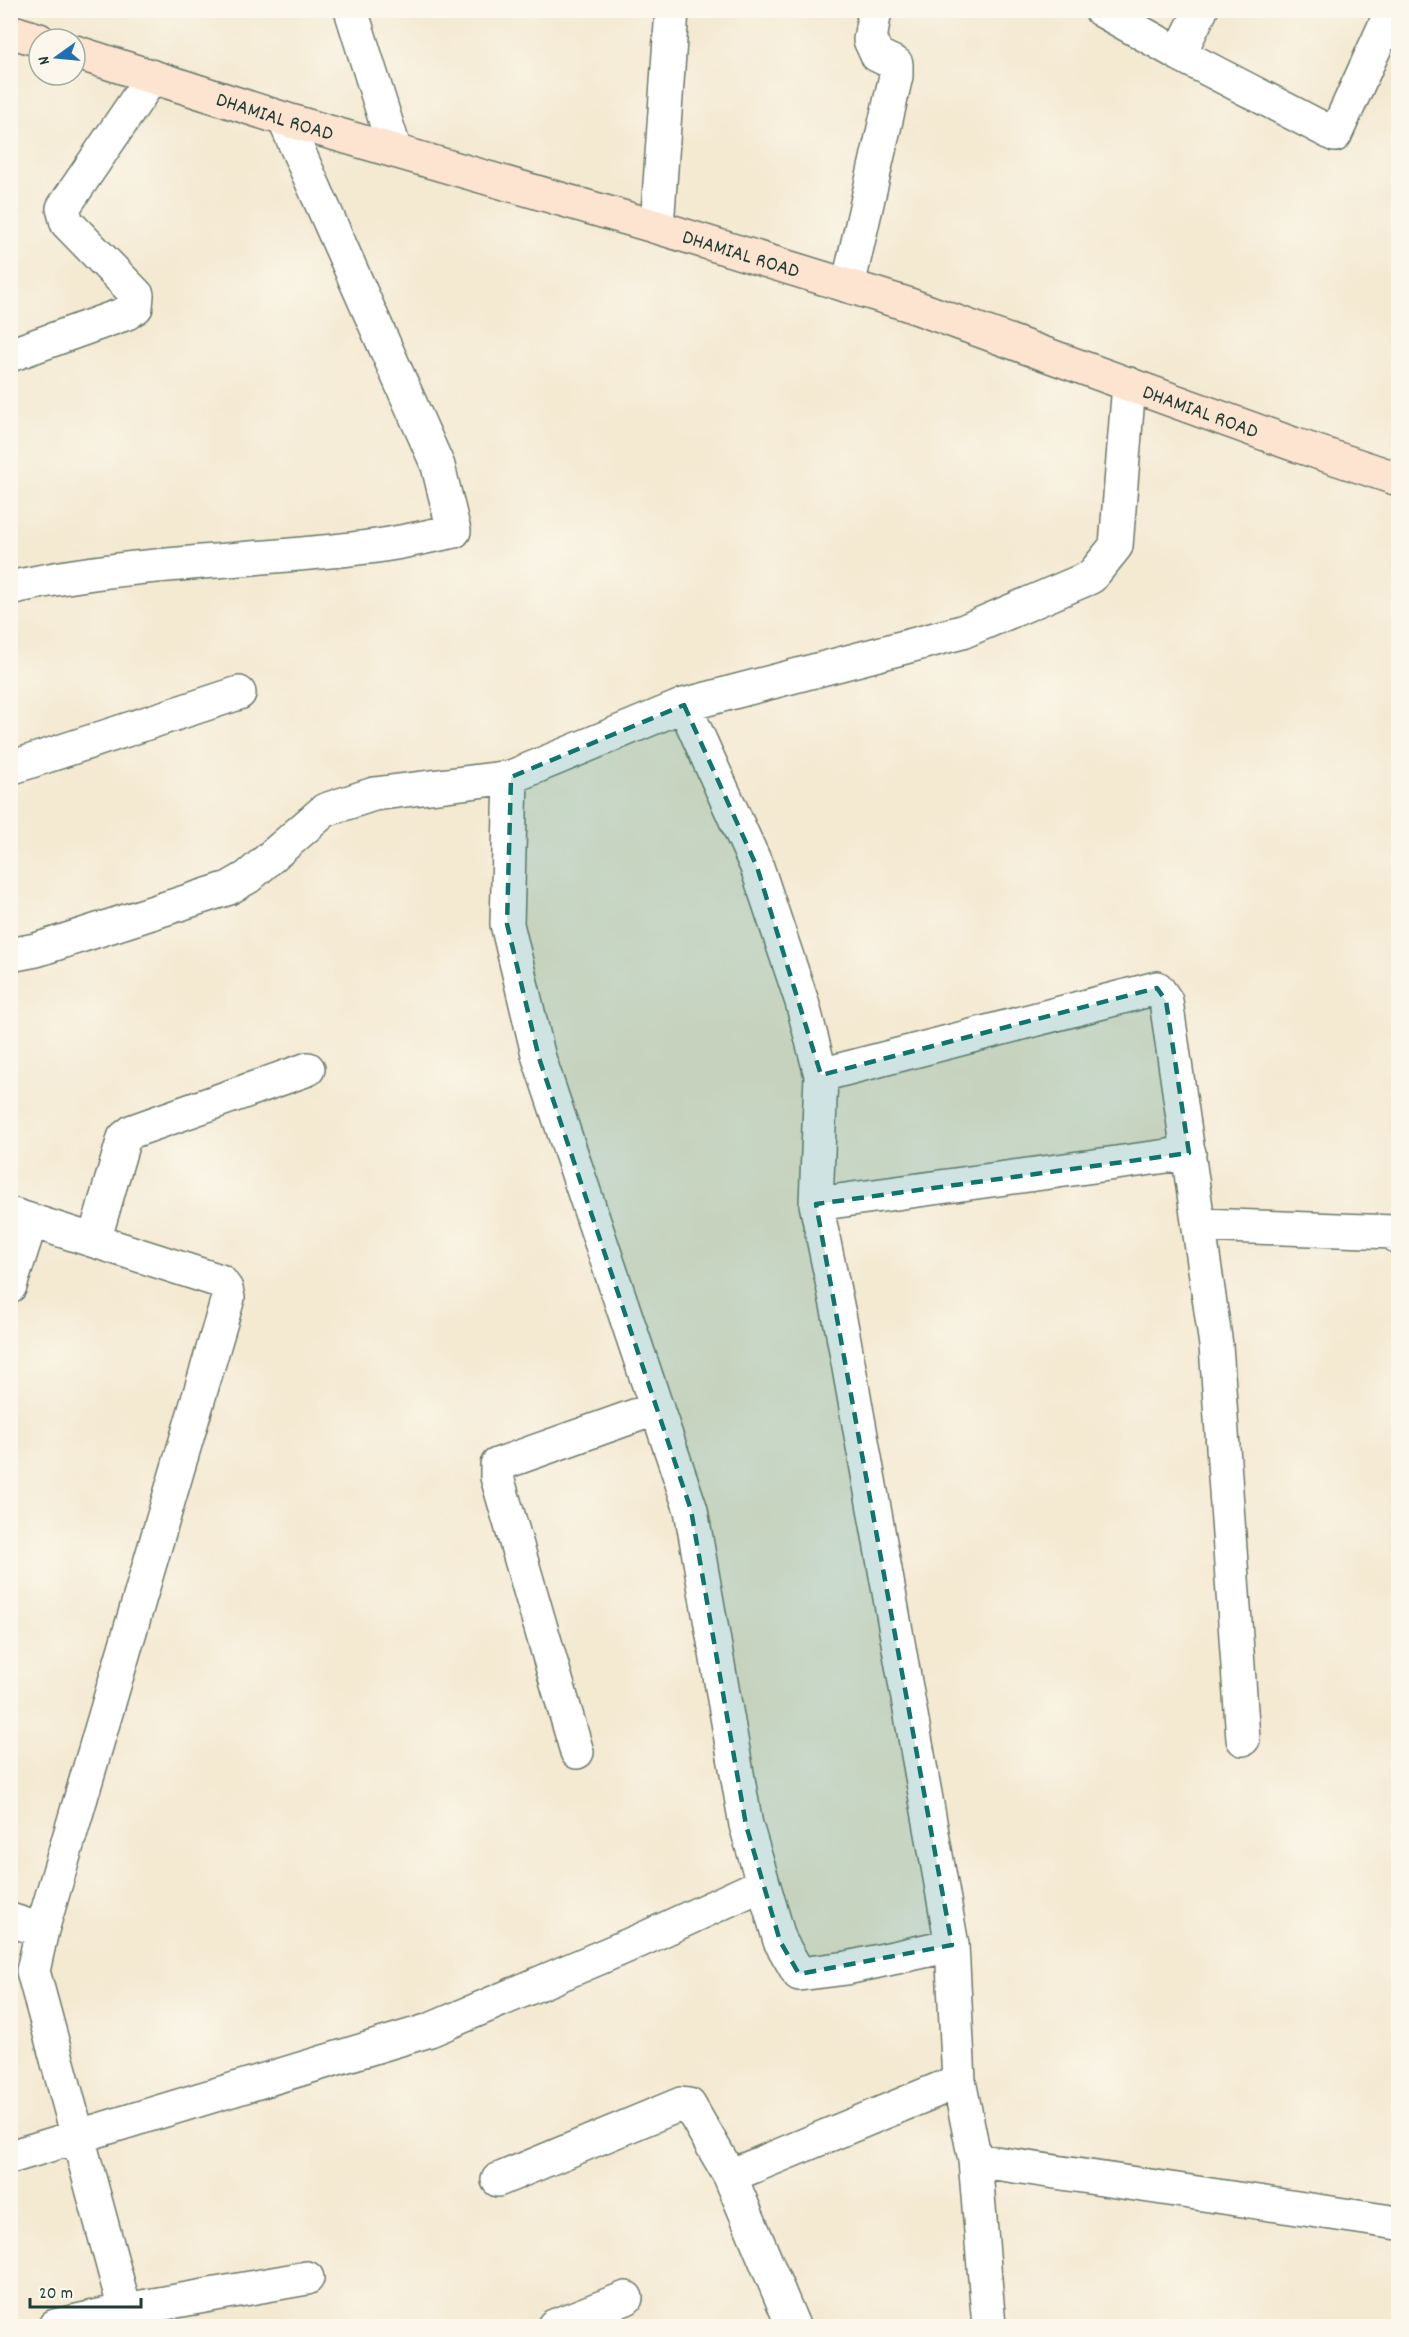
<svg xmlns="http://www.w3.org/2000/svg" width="1409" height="2337" font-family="Dekko,sans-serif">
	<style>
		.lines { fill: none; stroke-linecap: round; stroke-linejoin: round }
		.street-casing { stroke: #6a796b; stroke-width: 36 }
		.secondary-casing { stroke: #6a796b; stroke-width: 36 }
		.street { stroke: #fff; stroke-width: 33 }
		.secondary { stroke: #fde4d1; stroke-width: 33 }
		.marked { fill: #0f766e; fill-opacity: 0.2; stroke: #0f766e; stroke-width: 4.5; stroke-dasharray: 12 8; stroke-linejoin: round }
		.labels { text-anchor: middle; stroke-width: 4.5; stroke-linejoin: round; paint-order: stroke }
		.street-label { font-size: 21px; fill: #1f3d34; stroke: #fbf7ec }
	</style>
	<rect width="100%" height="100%" fill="#fbf7ec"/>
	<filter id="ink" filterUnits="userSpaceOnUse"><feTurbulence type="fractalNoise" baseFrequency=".0167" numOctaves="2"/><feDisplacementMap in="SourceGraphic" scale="12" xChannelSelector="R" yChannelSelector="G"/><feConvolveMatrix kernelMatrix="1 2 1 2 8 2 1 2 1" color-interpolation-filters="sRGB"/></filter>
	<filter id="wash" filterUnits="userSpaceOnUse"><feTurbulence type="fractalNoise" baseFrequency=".008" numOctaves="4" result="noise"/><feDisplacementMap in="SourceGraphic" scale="24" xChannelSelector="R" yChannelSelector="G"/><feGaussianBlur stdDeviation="1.35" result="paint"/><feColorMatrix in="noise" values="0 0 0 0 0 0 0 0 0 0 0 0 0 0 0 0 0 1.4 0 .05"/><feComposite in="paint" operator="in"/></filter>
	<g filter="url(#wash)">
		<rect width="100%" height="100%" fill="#f4e9d1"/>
	</g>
	<g filter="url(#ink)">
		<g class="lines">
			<defs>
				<path id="street" d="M 351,10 L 395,151
					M 1101,10 L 1179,54 L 1335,135 L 1392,10
					M 1179,54 L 1201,10
					M 657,227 L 672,10
					M 848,286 L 896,76 L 896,64 L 877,55 L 870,40 L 875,10
					M 10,355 L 127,313 L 136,307 L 137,295 L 67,223 L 63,208 L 152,77
					M 10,588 C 127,561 250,562 368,547 C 397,544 425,537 454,531 L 438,466 L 284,119
					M 684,705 L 757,867 L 802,1002 L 821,1075 L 816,1204 L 842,1329 L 952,1945 L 959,2081 L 975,2160 L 989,2326
					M 10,768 L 239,693
					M 10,955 L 36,950 L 229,888 L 248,877 L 325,810 L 374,794 L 511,777
					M 821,1075 L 1157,988 L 1166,1001 L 1216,1345 L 1243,1739
					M 816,1204 L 1189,1153
					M 10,1214 L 220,1281 L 226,1289 L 228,1298 L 42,1930 L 33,1971 L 125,2310 L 133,2326
					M 1199,1225 L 1394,1232 L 1398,1237
					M 94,1241 L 124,1138 L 133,1131 L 308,1069
					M 10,1286 L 31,1221
					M 577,1752 L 497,1477 L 497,1465 L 657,1408
					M 10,1920 L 42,1930
					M 952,1945 L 847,1968 L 799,1974 L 780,1941 L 746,1825 L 691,1510 L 539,1058 L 507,924 L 511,777 L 684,705 L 962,632 L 1091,577 L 1116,546 L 1129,384
					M 10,2157 L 430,2030 L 641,1940 L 763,1884
					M 975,2160 L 1398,2223
					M 730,2176 L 959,2081
					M 498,2180 L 681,2104 L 689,2105 L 730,2176 L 793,2326
					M 55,2326 L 125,2310 L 307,2278
					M 554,2326 L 626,2298"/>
				<g id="secondary">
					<path d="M 10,31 L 39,40"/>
					<path id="s1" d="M 75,52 L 284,119 L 657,227 L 907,304 L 1293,444 L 1398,479"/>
				</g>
			</defs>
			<!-- street casing -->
			<use href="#street" class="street-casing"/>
			<!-- secondary casing -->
			<use href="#secondary" class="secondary-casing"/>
			<!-- street -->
			<use href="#street" class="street"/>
			<!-- secondary -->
			<use href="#secondary" class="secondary"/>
		</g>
	</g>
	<!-- marked area -->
	<path class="marked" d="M 684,705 L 757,867 L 821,1075 L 1157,988 L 1166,1001 L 1189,1153 L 816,1204 L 952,1945 L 799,1974 L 780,1941 L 746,1825 L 691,1510 L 539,1058 L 507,924 L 511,777 Z"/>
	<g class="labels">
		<!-- street labels -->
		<g class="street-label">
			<text dy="7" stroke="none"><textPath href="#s1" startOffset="210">DHAMIAL ROAD</textPath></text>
			<text dy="7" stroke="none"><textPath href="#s1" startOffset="696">DHAMIAL ROAD</textPath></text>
			<text dy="7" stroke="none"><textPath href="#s1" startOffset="1182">DHAMIAL ROAD</textPath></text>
		</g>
	</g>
	<!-- margin -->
	<rect width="1409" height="2337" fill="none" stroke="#fbf7ec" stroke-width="36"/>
	<!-- north arrow -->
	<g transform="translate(57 57) rotate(255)"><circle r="28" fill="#fbf7ec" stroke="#a3ada2" stroke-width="1.5"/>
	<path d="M0-4.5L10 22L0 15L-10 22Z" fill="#1f6fb2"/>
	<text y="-9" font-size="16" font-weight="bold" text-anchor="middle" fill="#1f3d34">N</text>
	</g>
	<!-- scale -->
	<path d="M30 2298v9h111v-9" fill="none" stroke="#1f3d34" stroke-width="3"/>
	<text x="39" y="2298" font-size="18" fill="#1f3d34" stroke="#fbf7ec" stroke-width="4.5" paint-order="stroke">20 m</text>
</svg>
